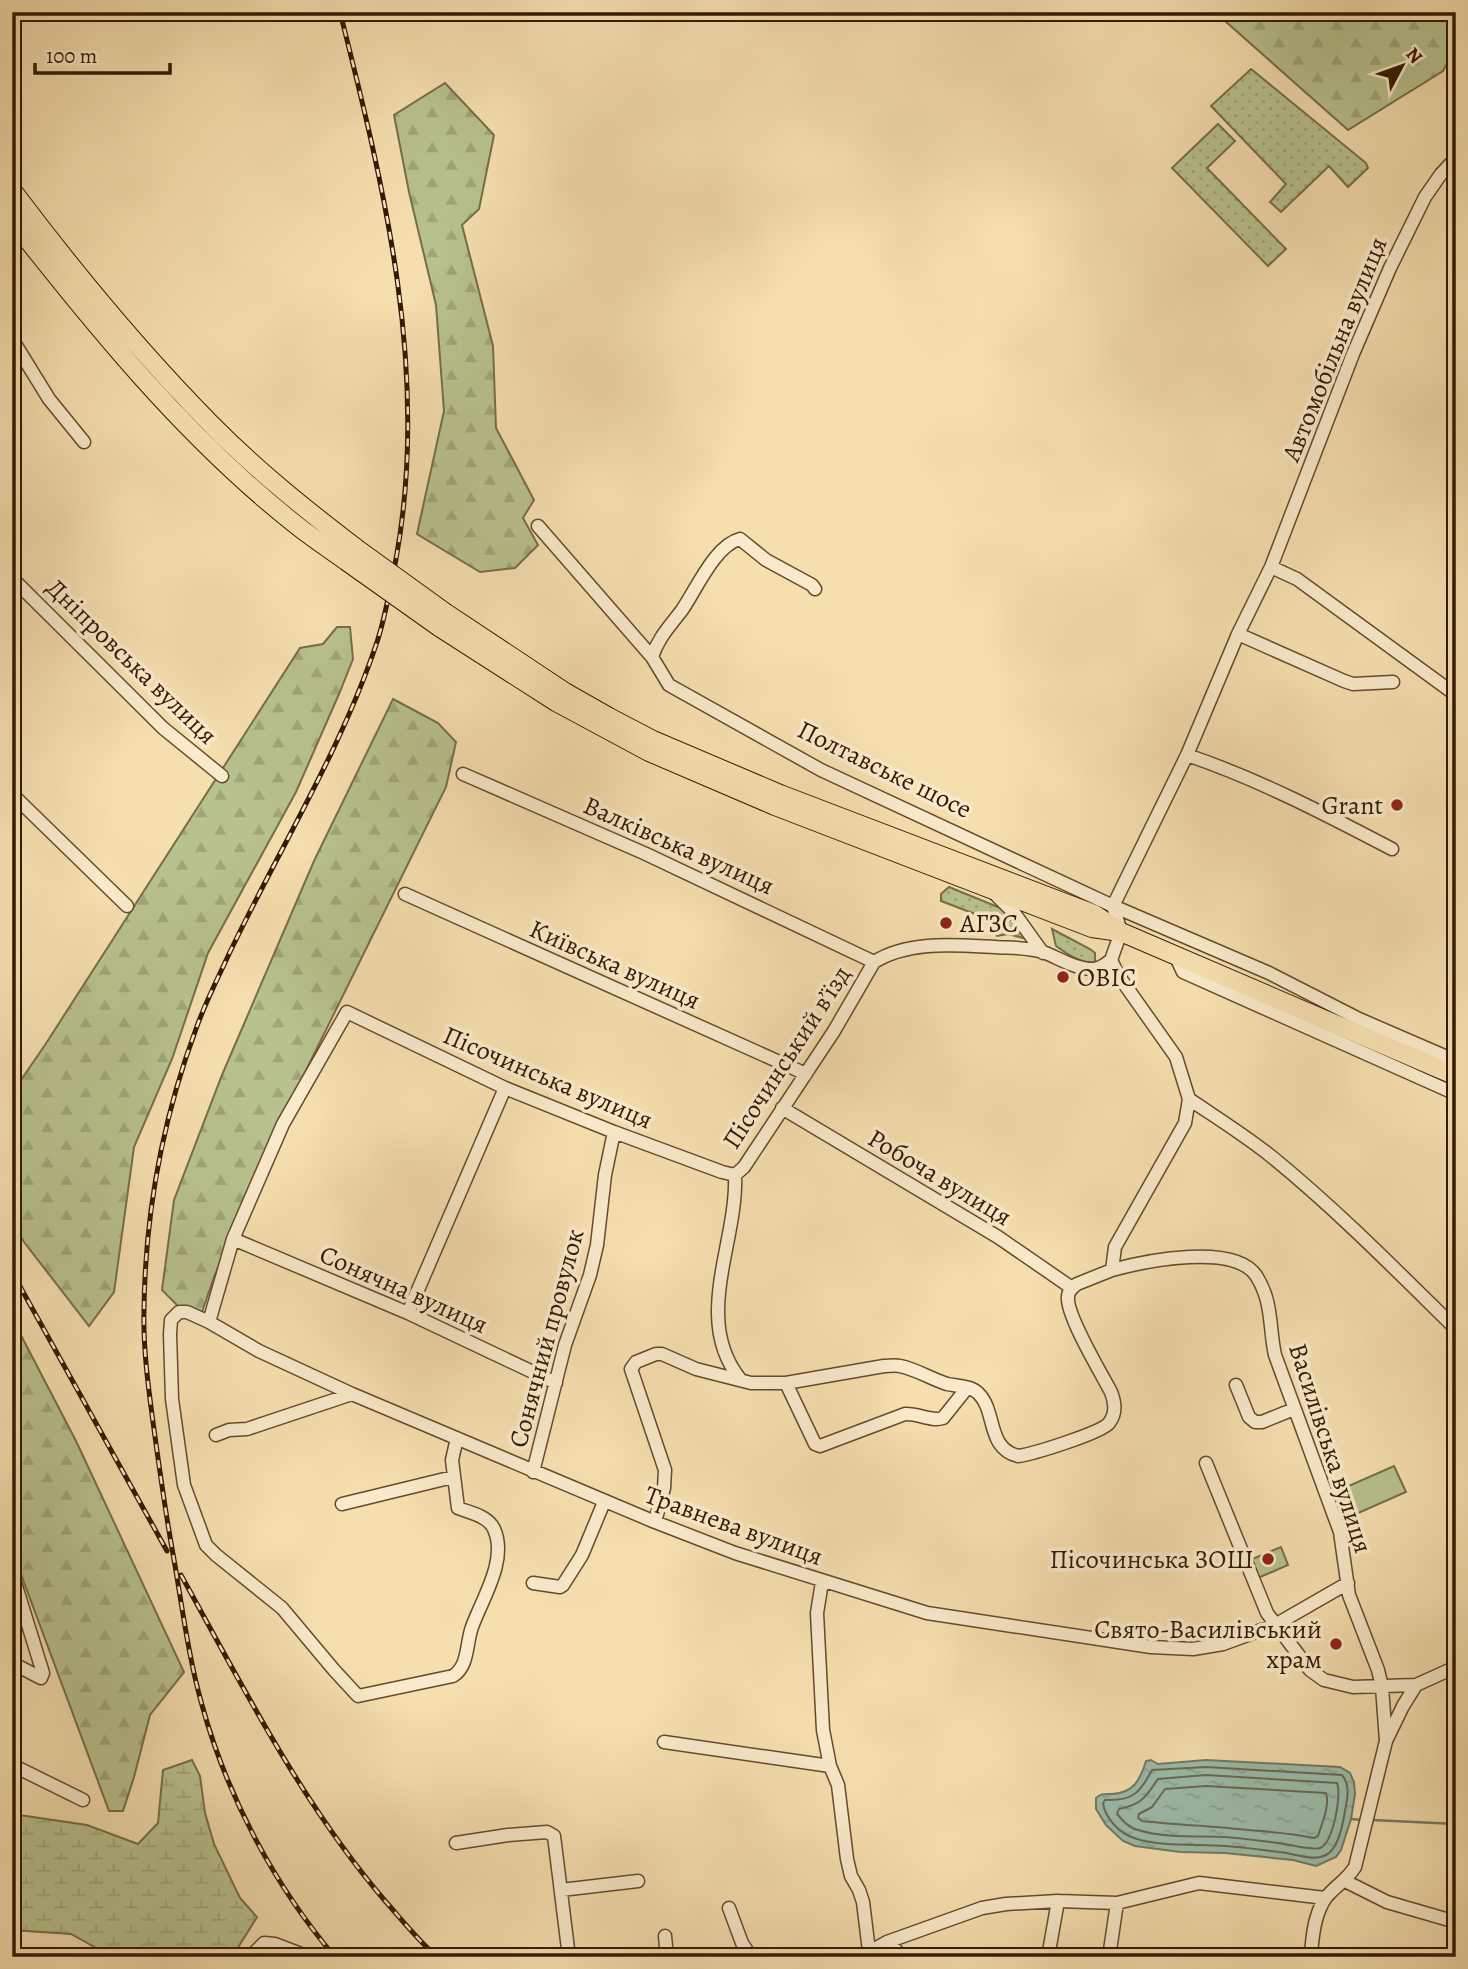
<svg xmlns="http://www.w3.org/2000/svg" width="1468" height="1969" font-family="Alegreya,serif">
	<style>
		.grass { fill: url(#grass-dots); stroke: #766e48; stroke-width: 2 }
		.forest { fill: url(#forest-firs); stroke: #766e48; stroke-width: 2 }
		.wetland { fill: url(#wetland-marsh); stroke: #766e48; stroke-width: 2 }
		.green { fill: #b8c28e; stroke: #766e48; stroke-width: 2 }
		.water { fill: url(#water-ripples); stroke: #737b67; stroke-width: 2 }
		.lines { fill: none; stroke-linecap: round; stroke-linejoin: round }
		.shore { stroke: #686b56; stroke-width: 2 }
		.stream { stroke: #737b67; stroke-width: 2.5 }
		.minor-casing { stroke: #644a2c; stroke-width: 15 }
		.highway-casing { stroke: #331901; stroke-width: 20 }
		.minor { stroke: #f9eacb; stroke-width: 12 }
		.highway { stroke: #f6dfaf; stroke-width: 18 }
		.rail-casing { stroke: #331901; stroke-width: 5 }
		.rail { stroke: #f9eacb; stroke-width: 2.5; stroke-dasharray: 8; stroke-linecap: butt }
		.highway-bridge-casing { stroke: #331901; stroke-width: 20; stroke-linecap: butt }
		.highway-bridge { stroke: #f6dfaf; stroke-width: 18 }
		.poi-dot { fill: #8f2418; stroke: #f9eacb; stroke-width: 2.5 }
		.labels { text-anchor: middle; stroke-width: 7; stroke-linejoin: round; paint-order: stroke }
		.street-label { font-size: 26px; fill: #331901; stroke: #f9eacb }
		.poi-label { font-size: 26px; fill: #331901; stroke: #f9eacb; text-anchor: end }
	</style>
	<defs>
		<pattern id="grass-dots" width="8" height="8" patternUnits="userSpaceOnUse" patternTransform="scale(1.75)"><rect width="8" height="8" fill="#b8c28e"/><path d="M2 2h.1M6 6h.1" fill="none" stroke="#9fa679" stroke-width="1.8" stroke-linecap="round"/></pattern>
		<pattern id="forest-firs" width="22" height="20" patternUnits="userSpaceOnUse" patternTransform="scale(1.75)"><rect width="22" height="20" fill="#b8c28e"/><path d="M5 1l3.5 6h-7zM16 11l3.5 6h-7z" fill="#9fa679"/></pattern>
		<pattern id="wetland-marsh" width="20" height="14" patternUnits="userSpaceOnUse" patternTransform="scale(1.75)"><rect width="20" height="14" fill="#b8c28e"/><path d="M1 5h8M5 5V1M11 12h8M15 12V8" fill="none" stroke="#9fa679"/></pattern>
		<pattern id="water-ripples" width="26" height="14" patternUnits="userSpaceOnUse" patternTransform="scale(1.75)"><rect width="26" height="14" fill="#9dbdab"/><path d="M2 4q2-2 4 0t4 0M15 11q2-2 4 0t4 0" fill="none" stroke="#88a291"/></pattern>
	</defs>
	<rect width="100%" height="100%" fill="#f6dfaf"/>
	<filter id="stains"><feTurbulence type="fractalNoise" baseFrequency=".00286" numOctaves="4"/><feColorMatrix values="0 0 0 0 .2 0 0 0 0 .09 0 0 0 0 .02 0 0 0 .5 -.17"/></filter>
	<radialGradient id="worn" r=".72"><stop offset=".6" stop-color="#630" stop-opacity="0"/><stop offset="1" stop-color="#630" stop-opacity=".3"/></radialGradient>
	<!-- grass -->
	<path class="grass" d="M 1251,69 L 1366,163 L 1368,168 L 1348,187 L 1329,166 L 1281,212 L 1270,202 L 1286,184 L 1211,106 Z
		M 1218,124 L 1235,141 L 1207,168 L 1286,249 L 1268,266 L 1172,168 Z
		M 949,887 L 1003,909 L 1027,939 L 1008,934 L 997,936 L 996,935 L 997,926 L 996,922 L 941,901 L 941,894 Z
		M 1052,929 L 1090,949 L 1095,953 L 1095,961 L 1093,963 C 1079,962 1067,954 1056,946 Z"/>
	<!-- forest -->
	<path class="forest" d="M 1215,12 L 1456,12 L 1456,47 L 1443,71 L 1348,130 Z
		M 445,83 L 494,135 L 479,209 L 462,225 L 493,346 L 496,428 L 534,500 L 523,518 L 538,545 L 515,568 L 480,572 L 417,534 L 444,411 L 436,305 L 409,192 L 394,115 Z
		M 337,627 L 350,627 L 353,659 L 339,694 L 296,792 L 208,953 L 172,1059 L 134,1147 L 114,1292 L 89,1326 L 24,1242 L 12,1222 L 12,1093 L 45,1045 L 300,648 L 323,644 Z
		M 393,699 L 438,723 L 456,742 L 446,787 L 279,1125 L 214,1277 L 202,1312 L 181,1309 L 162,1290 L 174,1200 L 222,1075 L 314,861 Z
		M 12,1318 L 76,1441 L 184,1672 L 150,1715 L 134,1777 L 123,1811 L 109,1811 L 12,1550 Z"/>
	<!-- wetland -->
	<path class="wetland" d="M 192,1760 L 200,1776 L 205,1813 L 214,1844 L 240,1898 L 257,1917 L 239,1946 L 236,1957 L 105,1957 L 105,1953 L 71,1934 L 12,1930 L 12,1814 L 87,1825 L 138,1844 L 158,1823 L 163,1770 Z"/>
	<!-- green -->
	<path class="green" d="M 1394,1466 L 1406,1492 L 1356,1514 L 1344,1488 Z
		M 1281,1547 L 1288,1565 L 1258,1578 L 1250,1560 Z"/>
	<!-- water -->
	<path class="water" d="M 1151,1760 L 1158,1764 L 1206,1760 L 1340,1767 L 1350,1773 L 1354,1782 L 1355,1794 L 1351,1819 L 1341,1850 L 1336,1857 L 1316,1866 L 1293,1860 L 1225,1853 L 1180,1852 L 1135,1846 L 1123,1841 L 1106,1825 L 1096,1809 L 1096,1798 C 1102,1793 1104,1794 1112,1794 C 1134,1793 1140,1780 1146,1761 Z"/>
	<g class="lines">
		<!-- shore -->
		<path class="shore" d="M 1206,1767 L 1342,1775 C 1351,1786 1347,1799 1345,1811 C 1343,1824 1338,1849 1326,1855 C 1313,1862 1294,1853 1279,1852 C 1261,1850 1243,1847 1225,1846 C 1198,1844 1159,1847 1134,1838 C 1119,1833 1105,1818 1103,1803 L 1105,1800 C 1133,1801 1140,1793 1152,1770 Z
			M 1206,1775 L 1337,1783 C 1342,1795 1333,1843 1320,1848 C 1313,1851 1288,1844 1278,1843 C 1260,1841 1242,1838 1224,1837 C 1198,1836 1163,1838 1138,1830 C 1129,1828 1123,1821 1117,1814 L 1119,1809 C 1141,1805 1146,1797 1158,1779 Z
			M 1206,1786 L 1326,1793 C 1330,1806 1322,1823 1318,1836 L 1314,1838 C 1292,1833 1270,1832 1248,1830 C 1212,1826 1177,1825 1142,1821 L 1138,1818 L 1139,1814 L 1152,1807 L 1165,1789 Z"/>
		<!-- stream -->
		<path class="stream" d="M 1351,1819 L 1362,1820
			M 1372,1820 L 1456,1824"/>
		<defs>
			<path id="minor" d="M 12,339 L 49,399 L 84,442
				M 538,526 L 652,657 L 669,685 L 821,770 L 1113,906 L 1269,973 L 1359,1019 L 1456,1061
				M 1271,567 L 1297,579 L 1456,695
				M 12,578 L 163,728 L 222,776
				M 1238,634 L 1344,681 L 1353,684 L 1393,682
				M 652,657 C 658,638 670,626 682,610 C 696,590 715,545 740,539 L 766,560 L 812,585 L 815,589
				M 1187,755 C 1258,779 1325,814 1392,849
				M 463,774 L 646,854 L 874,962
				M 12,794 L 127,906
				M 405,894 L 806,1074
				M 995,894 L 1015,914 L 1043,953
				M 1113,906 L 1187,755 L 1238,634 L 1271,567 L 1353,354 L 1390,268 L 1425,197 L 1441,174 L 1456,158
				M 1175,955 L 1183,972 L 1456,1094
				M 1189,1099 C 1217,1118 1246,1136 1272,1157 C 1337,1210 1396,1270 1456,1329
				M 782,1108 L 998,1237 L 1072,1288
				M 735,1175 L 744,1167 L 834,1031 L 874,962 C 909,940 956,945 995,947 C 1010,948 1027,947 1043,952 C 1059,958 1075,969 1093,969 C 1100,969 1106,964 1111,960
				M 735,1175 C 738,1242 692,1319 740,1379
				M 233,1239 L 408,1313 L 556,1383
				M 1112,1270 C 1145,1261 1236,1242 1257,1277 C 1273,1303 1269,1328 1275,1355 L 1340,1532 L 1349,1595 L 1378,1670 L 1382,1687 L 1386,1741
				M 408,1313 L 505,1088
				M 209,1322 L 233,1239 L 283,1124 L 347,1012 L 505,1088 L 614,1132 L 722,1172 L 735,1175
				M 786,1383 L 815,1444 L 820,1446 L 905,1414 C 918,1413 931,1422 943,1418 L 967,1388
				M 1236,1385 L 1249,1417 L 1255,1422 L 1262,1422 L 1294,1409
				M 216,1435 L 229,1430 L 247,1429 L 352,1394
				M 457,1438 L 452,1460 L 458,1508 C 471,1513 488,1516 494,1529 C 508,1560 482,1599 472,1627 C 466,1643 469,1666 453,1676 L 358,1696 L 334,1670 L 282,1608 L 216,1555 L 206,1545 L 184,1485 L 172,1399 L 170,1334 L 171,1320 L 179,1312 L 187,1312 L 209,1322 L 259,1351 L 352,1394 L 655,1522 L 735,1553 L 927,1613 L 1151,1647 L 1193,1649 L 1223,1644 L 1275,1625 L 1348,1583
				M 1206,1463 L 1267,1613 L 1310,1670 L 1324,1680 L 1353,1687 L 1416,1685
				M 533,1472 L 565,1345 L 590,1275 L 597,1245 L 605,1175 L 614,1132
				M 342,1504 L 453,1477
				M 655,1522 L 664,1488 L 665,1470 L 631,1369 L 636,1362 L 656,1354 L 662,1354 L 696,1369 L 751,1383 L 786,1383 L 884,1366 C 889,1366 895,1365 900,1366 C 916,1369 931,1379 947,1384 C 957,1386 971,1386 978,1393 C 997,1411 986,1448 1018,1456 C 1033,1454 1101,1433 1109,1423 C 1117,1413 1115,1402 1111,1392 C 1101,1373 1066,1315 1068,1297 C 1068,1291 1072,1288 1077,1284 L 1112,1270 L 1115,1247 L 1185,1123 L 1189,1099 L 1176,1057 L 1118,975 L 1111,960 L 1121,932 L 1113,906
				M 12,1573 L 43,1673 L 41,1678 L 12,1663
				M 822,1582 L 817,1613 L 823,1730 L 830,1766 L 838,1785 L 847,1859 L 851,1876 L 859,1890 L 863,1902 L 869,1951
				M 533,1583 L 560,1587 L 563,1585 L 582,1555 L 604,1502
				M 664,1742 L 830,1766
				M 12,1765 L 83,1800
				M 456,1843 L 508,1835 L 547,1832 L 554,1836 L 569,1957
				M 1345,1881 L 1387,1902 L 1456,1922
				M 561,1890 L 638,1881
				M 729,1908 L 742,1943 L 751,1957
				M 665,1936 L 667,1957
				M 887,1942 L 903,1957
				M 250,1957 L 264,1943 L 275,1944 L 309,1957
				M 860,1957 L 887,1942 L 982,1908 L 1006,1904 L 1058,1901 L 1117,1903 L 1199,1883 L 1325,1898
				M 1048,1957 L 1058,1901
				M 1109,1957 L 1117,1903
				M 1311,1957 C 1312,1936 1315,1906 1331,1892 C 1340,1883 1348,1878 1355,1867 L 1386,1741 L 1403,1706 L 1416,1685 L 1456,1667"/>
			<path id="highway" d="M 12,190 C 73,271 138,350 210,423 C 255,469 305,509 356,548
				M 12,220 C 96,327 184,435 290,520 C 308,535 328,548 346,561
				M 446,613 L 565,692 L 609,717 L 653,740 L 780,794 L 1094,914 L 1121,932 L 1456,1076
				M 439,627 L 556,702 L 649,752 L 775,806 L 1092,928 L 1113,931"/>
		</defs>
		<!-- minor casing -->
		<use href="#minor" class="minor-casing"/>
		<!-- highway casing -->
		<use href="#highway" class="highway-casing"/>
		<!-- minor -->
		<use href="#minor" class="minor"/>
		<!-- highway -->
		<use href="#highway" class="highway"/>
		<defs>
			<path id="rail" d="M 12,1272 L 167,1551
				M 181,1575 C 243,1687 302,1804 386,1902 C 402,1920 418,1940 437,1957
				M 335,1957 C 274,1885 227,1796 202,1705 C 188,1656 182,1604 173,1554 C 165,1510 159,1466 153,1422 C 148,1385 143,1347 144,1310 C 145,1215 163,1118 196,1029 C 205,1003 218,978 229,954 C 279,849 342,749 378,639 C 386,613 391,585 396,559 C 430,374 385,191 340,12"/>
		</defs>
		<!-- rail casing -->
		<use href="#rail" class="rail-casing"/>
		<!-- rail -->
		<use href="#rail" class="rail"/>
		<defs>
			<path id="highway-bridge" d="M 356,548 L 446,613
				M 346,561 L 439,627"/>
		</defs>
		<!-- highway-bridge casing -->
		<use href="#highway-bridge" class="highway-bridge-casing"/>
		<!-- highway-bridge -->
		<use href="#highway-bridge" class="highway-bridge"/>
	</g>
	<!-- markers -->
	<g class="poi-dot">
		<circle cx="1397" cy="805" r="7"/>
		<circle cx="946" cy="923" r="7"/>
		<circle cx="1063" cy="977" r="7"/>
		<circle cx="1268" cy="1559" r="7"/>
		<circle cx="1336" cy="1644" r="7"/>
	</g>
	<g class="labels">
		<!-- street labels -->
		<g class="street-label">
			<text transform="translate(1334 349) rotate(-68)" y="9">Автомобільна вулиця</text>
			<text transform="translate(132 661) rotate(44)" y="9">Дніпровська вулиця</text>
			<text transform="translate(885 769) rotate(26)" y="9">Полтавське шосе</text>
			<text transform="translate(679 845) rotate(24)" y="9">Валківська вулиця</text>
			<text transform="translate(615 964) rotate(24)" y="9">Київська вулиця</text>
			<text transform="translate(786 1057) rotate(-57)" y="9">Пісочинський в’їзд</text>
			<text transform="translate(548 1077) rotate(23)" y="9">Пісочинська вулиця</text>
			<text transform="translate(940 1177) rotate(31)" y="9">Робоча вулиця</text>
			<text transform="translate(404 1289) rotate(24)" y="9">Сонячна вулиця</text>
			<text transform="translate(546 1338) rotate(-75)" y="9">Сонячний провулок</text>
			<text transform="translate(1331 1448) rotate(72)" y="9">Василівська вулиця</text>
			<text transform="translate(734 1525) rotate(20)" y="9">Травнева вулиця</text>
		</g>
		<!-- poi labels -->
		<g class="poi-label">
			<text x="1383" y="814">Grant</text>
			<text x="960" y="932" text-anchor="start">АГЗС</text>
			<text x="1077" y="986" text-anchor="start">ОВІС</text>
			<text x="1254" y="1568">Пісочинська ЗОШ</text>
			<text x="1322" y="1638">Свято-Василівський<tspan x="1322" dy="30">храм</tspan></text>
		</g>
	</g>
	<!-- margin -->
	<rect width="1468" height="1969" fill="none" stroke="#f6dfaf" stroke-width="42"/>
	<rect x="14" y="14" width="1440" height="1941" fill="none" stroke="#331901" stroke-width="3.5"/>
	<rect x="21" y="21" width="1426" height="1927" fill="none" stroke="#331901" stroke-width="2"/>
	<!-- north arrow -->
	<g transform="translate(1402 66) rotate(49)" stroke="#f9eacb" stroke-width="5" paint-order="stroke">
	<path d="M0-5L12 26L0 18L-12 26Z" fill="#331901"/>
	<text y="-10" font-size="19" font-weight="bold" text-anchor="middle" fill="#331901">N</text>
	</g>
	<!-- scale -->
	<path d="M35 63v10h135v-10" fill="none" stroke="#331901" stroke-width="3.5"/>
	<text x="46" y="63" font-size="21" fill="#331901" stroke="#f9eacb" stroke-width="5" paint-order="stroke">100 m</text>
	<rect width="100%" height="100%" filter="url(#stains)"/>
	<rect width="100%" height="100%" fill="url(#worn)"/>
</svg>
